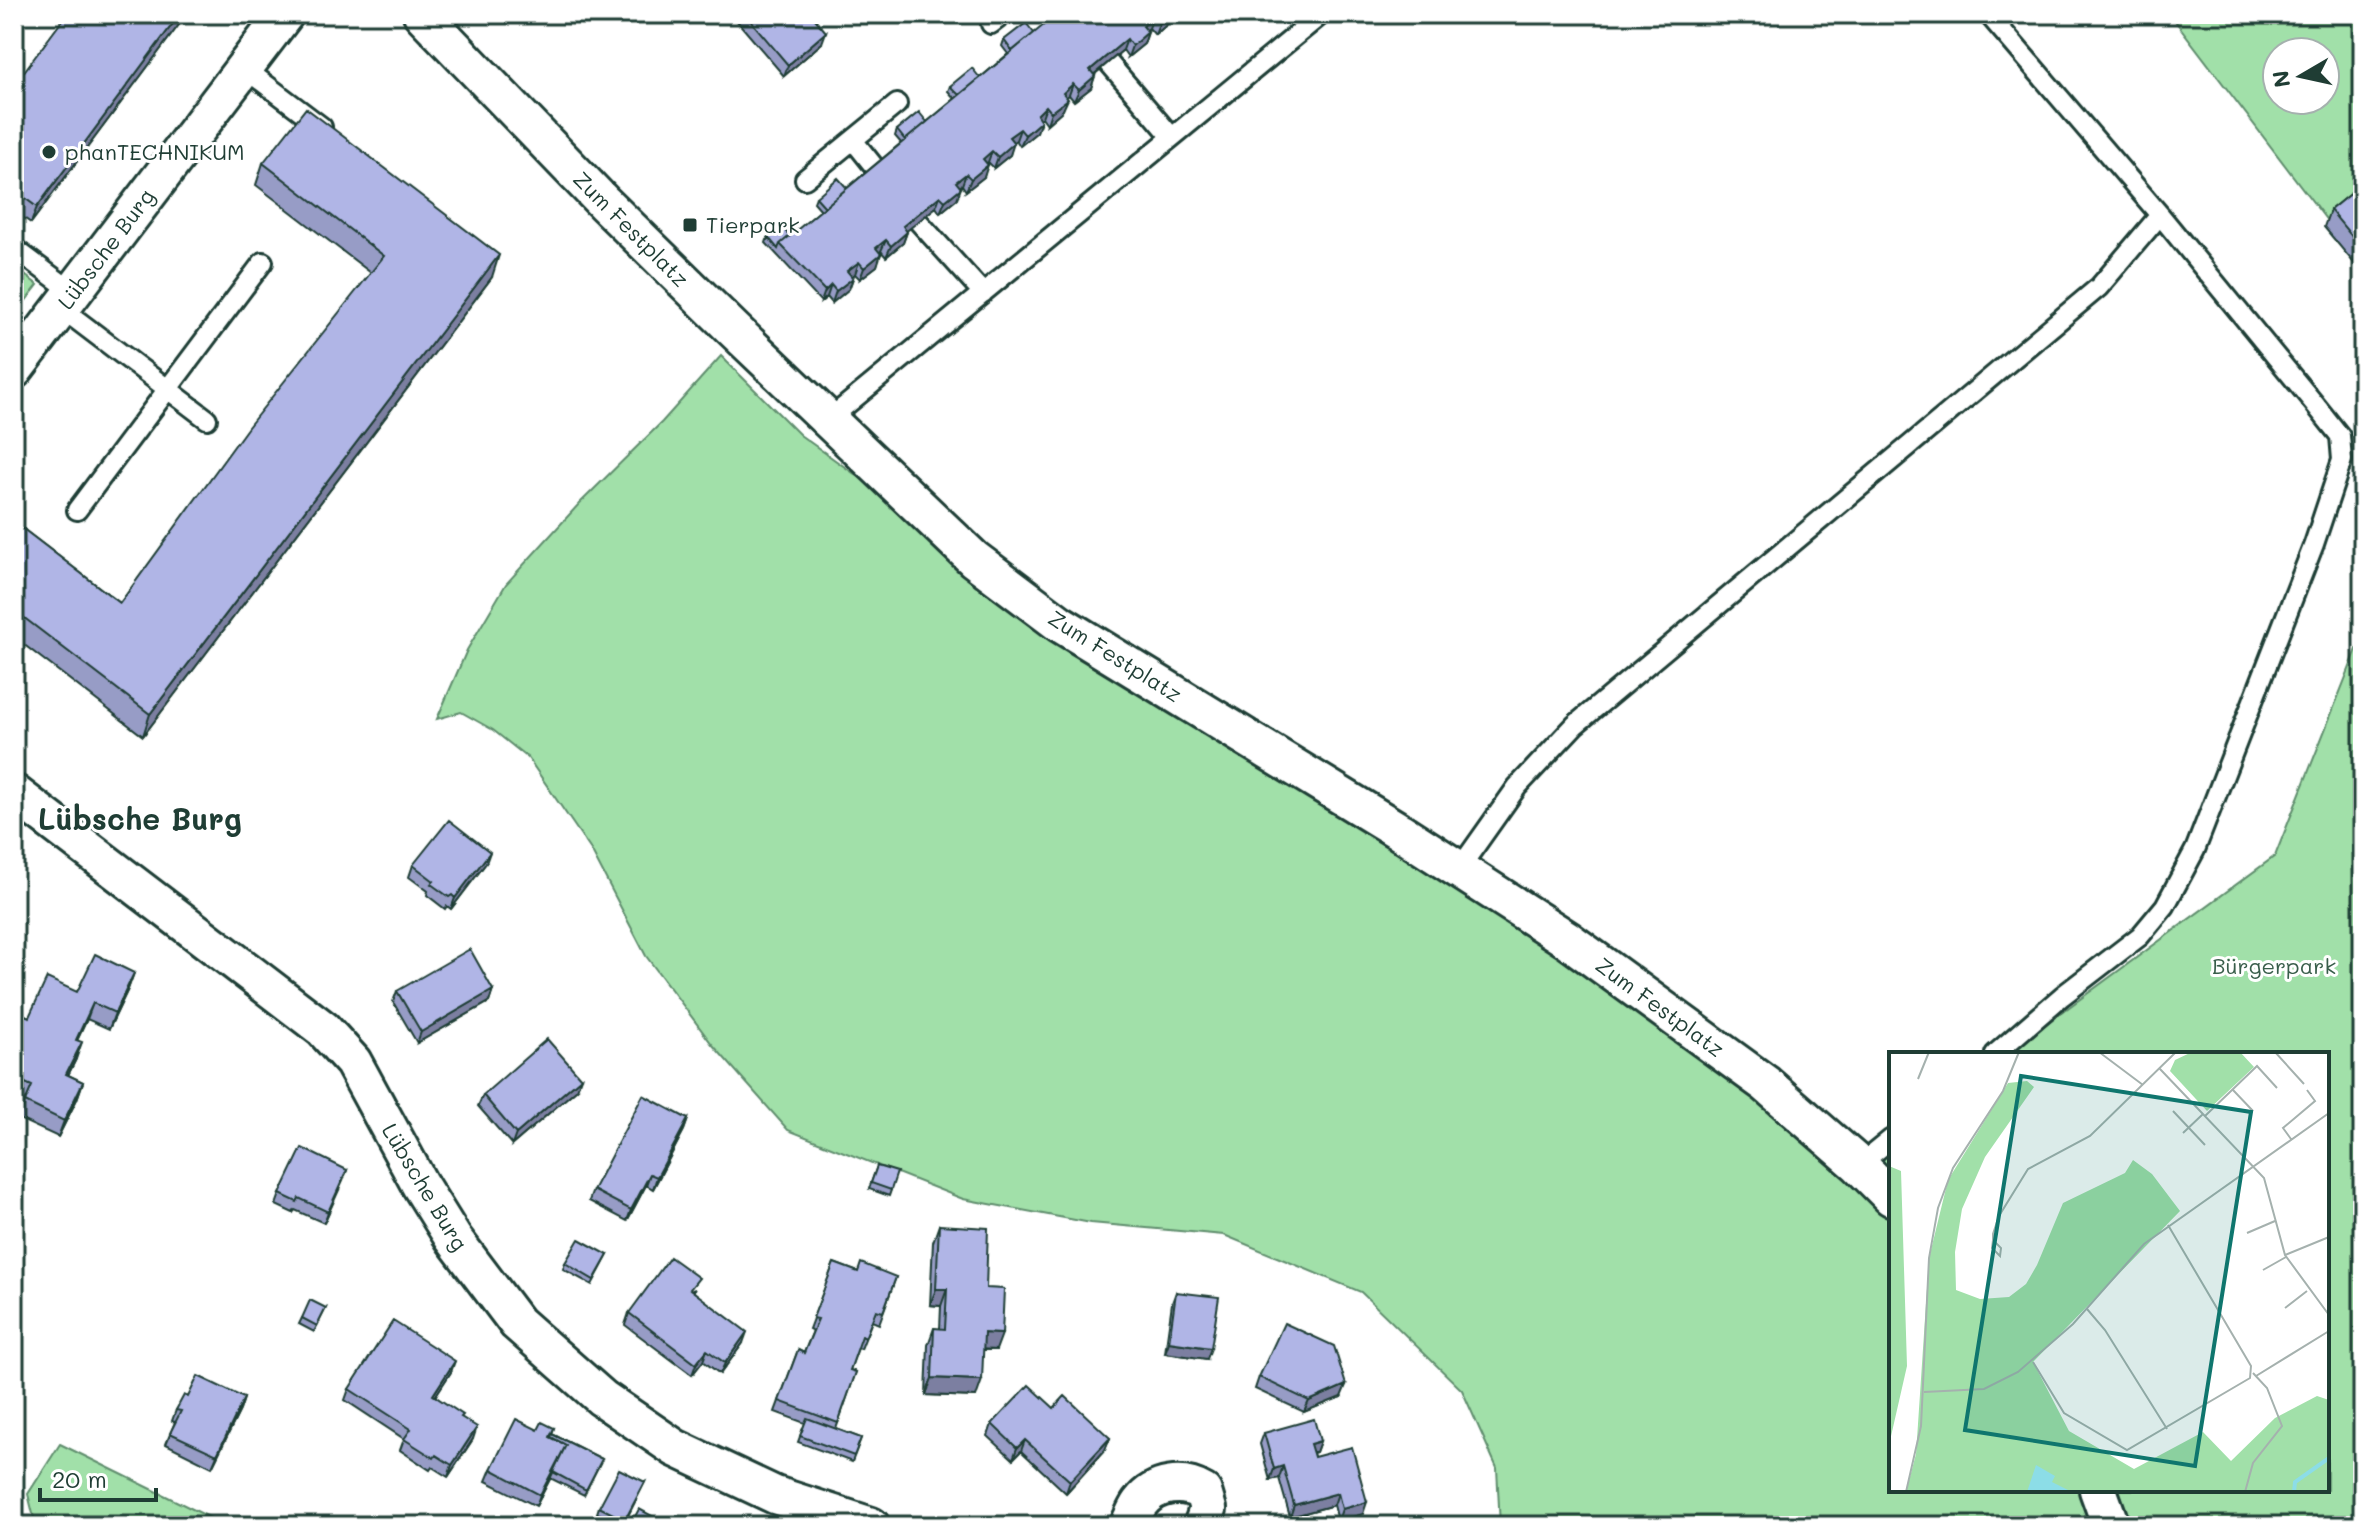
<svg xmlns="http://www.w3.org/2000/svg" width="2377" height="1540" font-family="Mali,sans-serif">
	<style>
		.green { fill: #a1e0a9; stroke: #608e6e; stroke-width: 2; fill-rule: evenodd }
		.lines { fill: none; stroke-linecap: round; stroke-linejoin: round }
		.service-casing { stroke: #1f3d34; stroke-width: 24 }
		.minor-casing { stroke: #1f3d34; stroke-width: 42 }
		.service { stroke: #fff; stroke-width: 18 }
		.minor { stroke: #fff; stroke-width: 36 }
		.wall { fill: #979cc6; stroke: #1f3d34; stroke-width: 2 }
		.shaded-wall { fill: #7b7fa1; stroke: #1f3d34; stroke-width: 2 }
		.building { fill: #b0b5e6; stroke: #1f3d34; stroke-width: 2 }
		.poi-dot { fill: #1f3d34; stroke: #fff; stroke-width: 3 }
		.labels { text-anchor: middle; stroke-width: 6; stroke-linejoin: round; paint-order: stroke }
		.poi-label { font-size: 22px; fill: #1f3d34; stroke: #fff; text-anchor: start }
		.street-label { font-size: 22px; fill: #1f3d34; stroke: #fff }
		.park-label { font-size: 22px; fill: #395e4b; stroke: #fff }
		.district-label { font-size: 30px; font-weight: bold; fill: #1f3d34; stroke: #fff }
		.inset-river { fill: none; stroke: #8cdde7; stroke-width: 4 }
		.inset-road { fill: none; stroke: #a5b1ae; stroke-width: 2 }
		.view { fill: #0f766e; fill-opacity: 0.15; stroke: #0f766e; stroke-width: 4 }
		.inset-edge { fill: none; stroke: #1f3d34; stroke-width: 4 }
	</style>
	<rect width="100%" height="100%" fill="#fff"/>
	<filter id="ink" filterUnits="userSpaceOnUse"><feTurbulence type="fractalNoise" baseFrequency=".0125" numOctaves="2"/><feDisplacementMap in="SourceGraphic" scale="16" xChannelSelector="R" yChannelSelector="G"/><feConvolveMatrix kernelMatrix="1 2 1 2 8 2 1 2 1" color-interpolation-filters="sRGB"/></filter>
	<g filter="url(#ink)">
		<!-- green -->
		<path class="green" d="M 2170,14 L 2363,14 L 2363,268 ZM 2277,52 L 2325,52 L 2325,100 L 2277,100 Z
			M 14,267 L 38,285 L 14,316 Z
			M 721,356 L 800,435 L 974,559 L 1399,831 L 1859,1164 L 1891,1139 L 1891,1490 L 2327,1490 L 2327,1054 L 2005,1054 L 2275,856 L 2363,634 L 2363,1526 L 1500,1526 L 1497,1468 L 1462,1390 L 1361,1292 L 1224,1235 L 1091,1223 L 963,1199 L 788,1130 L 712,1044 L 646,956 L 591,850 L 528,758 L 493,730 L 461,712 L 437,719 L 467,650 L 506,584 L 579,504 L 662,422 Z
			M 60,1444 L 227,1526 L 36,1526 L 28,1494 Z"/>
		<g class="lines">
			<defs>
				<path id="service" d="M 1988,14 L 2160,215 L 2313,402 L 2340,436 L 2342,460 L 2314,544 L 2195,850 L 2165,906 L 2140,936 L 2062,996 L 1995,1054
					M 991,24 L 1004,14
					M 1108,62 L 1172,137
					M 244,68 L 322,127
					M 853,140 L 877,170
					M 805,179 L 897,104
					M 918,221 L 983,293
					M 14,248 L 73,292
					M 61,308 L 207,419
					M 828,420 L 1322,14
					M 77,510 L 263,262
					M 1459,869 L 1517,787 L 1575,725 L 2099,287 L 2160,215
					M 1859,1165 L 1891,1139"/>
				<path id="minor" d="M 422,14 L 604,203 L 733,329 L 974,559 L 1059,623 L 1399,831 L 1568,940 L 1766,1084 L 1859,1165 L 1891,1197
					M 14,370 L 285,14
					M 14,793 L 323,1029 L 353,1062 L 420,1185 L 453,1238 L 517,1323 L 602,1398 L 675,1448 L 775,1495 L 871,1526
					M 2098,1490 L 2111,1526
					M 1128,1526 C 1132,1519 1135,1510 1140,1503 C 1155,1483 1183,1480 1203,1492 L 1208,1509 L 1202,1526"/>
			</defs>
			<!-- service casing -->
			<use href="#service" class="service-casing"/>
			<!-- minor casing -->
			<use href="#minor" class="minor-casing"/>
			<!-- service -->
			<use href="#service" class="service"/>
			<!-- minor -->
			<use href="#minor" class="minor"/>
		</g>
		<!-- wall -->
		<path class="wall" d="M 187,14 L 31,223 L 14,211 L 14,85 Z
			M 731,14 L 811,14 L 822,43 L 784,76 Z
			M 1174,14 L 1171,21 L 1155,35 L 1149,28 L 1147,30 L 1148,32 L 1144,44 L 1128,57 L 1123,50 L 1094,75 L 1095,76 L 1091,88 L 1074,101 L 1069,95 L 1066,97 L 1063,110 L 1047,124 L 1042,117 L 1040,119 L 1037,132 L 1020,146 L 1016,140 L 1013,142 L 1010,155 L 994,168 L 988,162 L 987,164 L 984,177 L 966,191 L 962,185 L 960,186 L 957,199 L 940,213 L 936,207 L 906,231 L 907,232 L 903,243 L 886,257 L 881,251 L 880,253 L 877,266 L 860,279 L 855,274 L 852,276 L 853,278 L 849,289 L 832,303 L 827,297 L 821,302 L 766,243 L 768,237 L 790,236 L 821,210 L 814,202 L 816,197 L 847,188 L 901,143 L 895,136 L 897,130 L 927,122 L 955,99 L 948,91 L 950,86 L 980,78 L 1008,54 L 1002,46 L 1004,40 L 1034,33 Z
			M 263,163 L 492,277 L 143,736 L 14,637 L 14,522 L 120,603 L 371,273 L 256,185 Z
			M 2363,183 L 2363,274 L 2324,227 L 2330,210 Z
			M 486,863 L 451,909 L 447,906 L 445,909 L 427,895 L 428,891 L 409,877 L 413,865 Z
			M 134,973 L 128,989 L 109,1029 L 87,1019 L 77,1040 L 76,1059 L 68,1075 L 83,1082 L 77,1099 L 58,1137 L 19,1119 L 25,1102 L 14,1098 L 14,1010 L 29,1017 Z
			M 493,990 L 489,1002 L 417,1043 L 393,1002 L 397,991 Z
			M 577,1089 L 512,1145 L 478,1106 L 483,1095 Z
			M 688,1119 L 684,1130 L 653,1189 L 646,1185 L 627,1221 L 589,1201 L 593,1190 Z
			M 877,1166 L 891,1190 L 889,1196 L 869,1189 Z
			M 347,1170 L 324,1223 L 295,1210 L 293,1213 L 276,1205 L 280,1194 Z
			M 939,1225 L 986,1288 L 996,1350 L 983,1350 L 976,1397 L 926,1395 L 928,1345 L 934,1328 L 940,1329 L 941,1306 L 930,1305 L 933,1242 Z
			M 608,1255 L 592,1285 L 563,1269 L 565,1263 Z
			M 834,1263 L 858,1272 L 896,1277 L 879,1324 L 872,1321 L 861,1349 L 858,1348 L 850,1370 L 856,1372 L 836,1429 L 861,1438 L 852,1462 L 798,1442 L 805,1423 L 775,1412 L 798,1350 L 804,1353 L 813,1331 L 809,1329 Z
			M 695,1289 L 693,1291 L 743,1343 L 720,1374 L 703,1361 L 692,1375 L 625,1325 L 629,1313 Z
			M 1176,1292 L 1207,1359 L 1165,1353 L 1172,1303 Z
			M 326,1308 L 314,1332 L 299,1324 L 302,1318 Z
			M 451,1372 L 435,1396 L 462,1418 L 473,1439 L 448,1477 L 432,1467 L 430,1470 L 400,1450 L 404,1439 L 345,1400 L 349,1389 Z
			M 1259,1377 L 1341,1397 L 1304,1412 L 1255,1389 Z
			M 188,1397 L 244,1398 L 240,1410 L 212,1467 L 166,1444 L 175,1422 L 172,1421 L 176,1410 Z
			M 1054,1408 L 1110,1438 L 1105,1450 L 1066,1493 L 1021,1451 L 1013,1459 L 988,1436 L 992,1424 Z
			M 554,1428 L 552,1434 L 602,1459 L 584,1495 L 550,1478 L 551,1477 L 536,1506 L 486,1481 L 491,1469 L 538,1430 Z
			M 1264,1433 L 1320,1441 L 1316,1452 L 1313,1453 L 1314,1457 L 1363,1514 L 1338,1521 L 1334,1505 L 1290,1517 L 1279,1478 L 1270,1480 L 1260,1444 Z
			M 645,1482 L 623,1526 L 597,1513 L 599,1507 Z"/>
		<!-- shaded-wall -->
		<path class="shaded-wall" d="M 180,14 L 187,14 L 31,223 L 37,207 Z
			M 1170,14 L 1174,14 L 1171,21 L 1155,35 L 1159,24 Z
			M 1153,17 L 1149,28 L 1139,37 L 1143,26 Z
			M 826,32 L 822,43 L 784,76 L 788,65 Z
			M 1148,32 L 1144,44 L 1128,57 L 1132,46 Z
			M 1127,39 L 1123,50 L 1086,81 L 1090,70 Z
			M 1095,76 L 1091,88 L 1074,101 L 1079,90 Z
			M 1073,84 L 1069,95 L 1058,104 L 1063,93 Z
			M 1068,99 L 1063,110 L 1047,124 L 1051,112 Z
			M 1046,106 L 1042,117 L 1032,126 L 1037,115 Z
			M 1041,121 L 1037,132 L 1020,146 L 1025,135 Z
			M 1020,129 L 1016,140 L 1005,149 L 1009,137 Z
			M 1014,143 L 1010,155 L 994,168 L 998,157 Z
			M 992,151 L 988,162 L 978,171 L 983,159 Z
			M 988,165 L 984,177 L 966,191 L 971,179 Z
			M 966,174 L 962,185 L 952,193 L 956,182 Z
			M 961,188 L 957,199 L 940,213 L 945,201 Z
			M 940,196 L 936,207 L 898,238 L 903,226 Z
			M 907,232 L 903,243 L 886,257 L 891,246 Z
			M 886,240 L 881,251 L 872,260 L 876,248 Z
			M 881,254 L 877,266 L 860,279 L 864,268 Z
			M 499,255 L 492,277 L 143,736 L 150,714 Z
			M 859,262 L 855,274 L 843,283 L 847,271 Z
			M 853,278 L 849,289 L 832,303 L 836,291 Z
			M 831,285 L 827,297 L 821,302 L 825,291 Z
			M 490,852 L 486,863 L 451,909 L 455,898 Z
			M 134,973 L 128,989 L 109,1029 L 115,1013 Z
			M 493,990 L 489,1002 L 417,1043 L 421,1032 Z
			M 93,1003 L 87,1019 L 70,1056 L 76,1040 Z
			M 82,1042 L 76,1059 L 60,1091 L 66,1074 Z
			M 581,1078 L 577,1089 L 512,1145 L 516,1134 Z
			M 83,1082 L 77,1099 L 58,1137 L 64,1121 Z
			M 688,1119 L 684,1130 L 653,1189 L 657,1177 Z
			M 347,1170 L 343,1181 L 324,1223 L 328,1212 Z
			M 650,1174 L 646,1185 L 627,1221 L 631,1210 Z
			M 936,1289 L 947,1289 L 941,1306 L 930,1305 Z
			M 747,1332 L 743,1343 L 720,1374 L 725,1363 Z
			M 984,1333 L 1002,1334 L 996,1350 L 978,1349 Z
			M 1169,1342 L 1211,1348 L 1207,1359 L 1165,1353 Z
			M 707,1350 L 703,1361 L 692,1375 L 696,1364 Z
			M 455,1361 L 451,1372 L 429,1406 L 433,1395 Z
			M 932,1378 L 982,1380 L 976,1397 L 926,1395 Z
			M 1346,1385 L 1341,1397 L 1304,1412 L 1309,1401 Z
			M 244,1398 L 240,1410 L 212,1467 L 217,1455 Z
			M 477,1427 L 473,1439 L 448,1477 L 452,1465 Z
			M 1110,1438 L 1105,1450 L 1066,1493 L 1070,1481 Z
			M 1025,1440 L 1021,1451 L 1013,1459 L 1017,1448 Z
			M 1320,1441 L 1316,1452 L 1306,1455 L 1310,1444 Z
			M 566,1445 L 551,1477 L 536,1506 L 540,1495 Z
			M 1283,1466 L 1279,1478 L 1270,1480 L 1274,1469 Z
			M 1338,1493 L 1334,1505 L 1290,1517 L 1294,1505 Z
			M 1367,1502 L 1363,1514 L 1338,1521 L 1342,1509 Z"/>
		<!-- building -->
		<path class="building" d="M 67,14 L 180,14 L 37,207 L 14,190 L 14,85 Z
			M 745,14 L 811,14 L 826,32 L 788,65 Z
			M 1057,14 L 1170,14 L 1159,24 L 1153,17 L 1143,26 L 1148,32 L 1132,46 L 1127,39 L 1090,70 L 1095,76 L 1079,90 L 1073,84 L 1063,93 L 1068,99 L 1051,112 L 1046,106 L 1037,115 L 1041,121 L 1025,135 L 1020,129 L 1009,137 L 1014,143 L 998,157 L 992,151 L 983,159 L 988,165 L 971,179 L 966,174 L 956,182 L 961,188 L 945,201 L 940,196 L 903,226 L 907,232 L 891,246 L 886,240 L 876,248 L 881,254 L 864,268 L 859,262 L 847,271 L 853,278 L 836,291 L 831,285 L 825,291 L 780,244 Z
			M 1026,23 L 1034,33 L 1012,51 L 1004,40 Z
			M 972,68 L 980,78 L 959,95 L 950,86 Z
			M 306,108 L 499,255 L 150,714 L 14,610 L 14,522 L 120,603 L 248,427 L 384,256 L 263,163 Z
			M 919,112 L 927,122 L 905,140 L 897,130 Z
			M 838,178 L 847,188 L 825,207 L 816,197 Z
			M 2363,183 L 2363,250 L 2330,210 Z
			M 781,226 L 790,236 L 780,244 L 778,249 L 768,237 Z
			M 449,820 L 490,852 L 455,898 L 452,895 L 449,897 L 431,884 L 434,881 L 413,865 Z
			M 470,949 L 493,990 L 421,1032 L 397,991 Z
			M 95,954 L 134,973 L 115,1013 L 93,1003 L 76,1040 L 82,1042 L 66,1074 L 83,1082 L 64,1121 L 25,1102 L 32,1086 L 14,1078 L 14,1010 L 29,1017 L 47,978 L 77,992 Z
			M 547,1039 L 581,1078 L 516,1134 L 483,1095 Z
			M 643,1095 L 688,1119 L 657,1177 L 650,1174 L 631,1210 L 593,1190 Z
			M 302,1148 L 347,1170 L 328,1212 L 299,1198 L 297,1202 L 280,1194 Z
			M 877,1166 L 897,1172 L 891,1190 L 871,1183 Z
			M 939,1225 L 988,1228 L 986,1288 L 1004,1289 L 1002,1334 L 984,1333 L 982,1380 L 932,1378 L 934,1328 L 945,1329 L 947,1289 L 936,1289 Z
			M 579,1239 L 608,1255 L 594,1280 L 565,1263 Z
			M 670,1257 L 699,1278 L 690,1289 L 747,1332 L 725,1363 L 707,1350 L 696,1364 L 629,1313 Z
			M 834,1263 L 858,1272 L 861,1263 L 896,1277 L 883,1312 L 876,1310 L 865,1338 L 862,1336 L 850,1370 L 856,1372 L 838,1423 L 779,1401 L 798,1350 L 804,1353 L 818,1319 L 813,1318 Z
			M 1176,1292 L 1219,1297 L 1211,1348 L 1169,1342 Z
			M 310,1300 L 326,1308 L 317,1326 L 302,1318 Z
			M 393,1321 L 455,1361 L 433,1395 L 463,1415 L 461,1417 L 477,1427 L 452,1465 L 436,1455 L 434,1458 L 404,1439 L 411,1429 L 349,1389 Z
			M 1284,1323 L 1334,1346 L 1346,1385 L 1309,1401 L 1259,1377 Z
			M 198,1376 L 244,1398 L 217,1455 L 170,1433 L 181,1411 L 176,1410 L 184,1395 L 188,1397 Z
			M 1029,1385 L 1054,1408 L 1065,1396 L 1110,1438 L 1070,1481 L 1025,1440 L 1017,1448 L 992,1424 Z
			M 807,1418 L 861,1438 L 854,1456 L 800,1436 Z
			M 516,1419 L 538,1430 L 542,1422 L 554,1428 L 550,1437 L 566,1445 L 540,1495 L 491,1469 Z
			M 1314,1419 L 1320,1441 L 1310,1444 L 1314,1457 L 1352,1447 L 1367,1502 L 1342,1509 L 1338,1493 L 1294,1505 L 1283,1466 L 1274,1469 L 1264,1433 Z
			M 552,1434 L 602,1459 L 586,1490 L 553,1472 L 566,1445 L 551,1437 Z
			M 619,1469 L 645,1482 L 625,1520 L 599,1507 Z
			M 639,1509 L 663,1522 L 665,1518 L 680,1526 L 630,1526 Z"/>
	</g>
	<!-- markers -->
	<g class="poi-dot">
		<circle cx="49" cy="152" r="8"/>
		<rect x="682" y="217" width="16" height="16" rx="4"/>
	</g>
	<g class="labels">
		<!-- poi labels -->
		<g class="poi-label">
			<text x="65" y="160">phanTECHNIKUM</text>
			<text x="706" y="233">Tierpark</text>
		</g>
		<!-- street labels -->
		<g class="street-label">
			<text transform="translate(631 229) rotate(45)" y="8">Zum Festplatz</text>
			<text transform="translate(106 249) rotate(-53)" y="8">Lübsche Burg</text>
			<text transform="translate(1115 656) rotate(32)" y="8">Zum Festplatz</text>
			<text transform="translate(1660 1007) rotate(36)" y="8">Zum Festplatz</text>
			<text transform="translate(425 1187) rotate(59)" y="8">Lübsche Burg</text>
		</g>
		<!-- park labels -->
		<g class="park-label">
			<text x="2274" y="974">Bürgerpark</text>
		</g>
		<!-- district labels -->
		<g class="district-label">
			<text x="140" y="830">Lübsche Burg</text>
		</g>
	</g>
	<!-- overview -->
	<g transform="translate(1889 1052)">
		<rect width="440" height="440" fill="#fff"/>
		<path d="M 303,0 L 351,0 L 365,15 L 318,59 L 281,19 L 286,8 ZM 138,29 L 145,35 L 96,105 L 73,157 L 66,200 L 67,238 L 91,247 L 120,245 L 137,232 L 148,213 L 174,151 L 236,121 L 244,108 L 263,122 L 291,159 L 144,310 L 180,379 L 245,417 L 314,380 L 342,409 L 386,366 L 428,344 L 440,348 L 440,440 L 17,440 L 27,402 L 40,206 L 59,128 L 119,31 ZM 0,114 L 12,119 L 18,314 L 0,393 Z" fill="#a1e0a9"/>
		<path d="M 147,413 L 166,424 L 163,430 L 183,440 L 138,440 Z" fill="#8cdde7"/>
		<path class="inset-river" d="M 405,440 L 406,430 L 440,406"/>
		<path class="inset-road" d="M 210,0 L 254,33M 386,0 L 415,32M 271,17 L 375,126 L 396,203 L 440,263M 29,27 L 40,0M 344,38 L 364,59M 284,59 L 316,93M 316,64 L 368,14 L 388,36M 294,81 L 314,62M 402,87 L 394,76 L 426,49 L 418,38M 358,181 L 386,169M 104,188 L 112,196 L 111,204 L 103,196 L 104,188 L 104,182 L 110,164 L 139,117 L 201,84 L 287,0M 396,203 L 440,185M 374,218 L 397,205M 396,256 L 418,239M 198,257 L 216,278 L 278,377M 144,310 L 175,361 L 238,398 L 361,326 L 362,314 L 279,173M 367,324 L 440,279M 35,340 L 95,337 L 129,320 L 184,272 L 255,192 L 440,61M 17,440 L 32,374 L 40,206 L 49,156 L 64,116 L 114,39 L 130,0M 356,440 L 364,411 L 393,374 L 378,336 L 364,321"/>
		<path class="view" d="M 132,24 L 362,60 L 306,414 L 76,378 Z"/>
		<rect width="440" height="440" class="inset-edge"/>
	</g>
	<!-- margin -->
	<rect width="2377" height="1540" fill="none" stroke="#fff" stroke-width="48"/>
	<rect x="24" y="24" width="2329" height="1492" fill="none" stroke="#1f3d34" stroke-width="3" filter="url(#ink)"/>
	<!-- north arrow -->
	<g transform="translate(2301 76) rotate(261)"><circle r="38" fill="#ffffff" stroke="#a5b1ae" stroke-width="2"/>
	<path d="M0-6L14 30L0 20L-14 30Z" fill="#1f3d34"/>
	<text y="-12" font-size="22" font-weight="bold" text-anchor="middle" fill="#1f3d34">N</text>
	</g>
	<!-- scale -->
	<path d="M40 1488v12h116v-12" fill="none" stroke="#1f3d34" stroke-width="4"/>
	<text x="52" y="1488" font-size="24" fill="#1f3d34" stroke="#ffffff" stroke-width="6" paint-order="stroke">20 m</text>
</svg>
